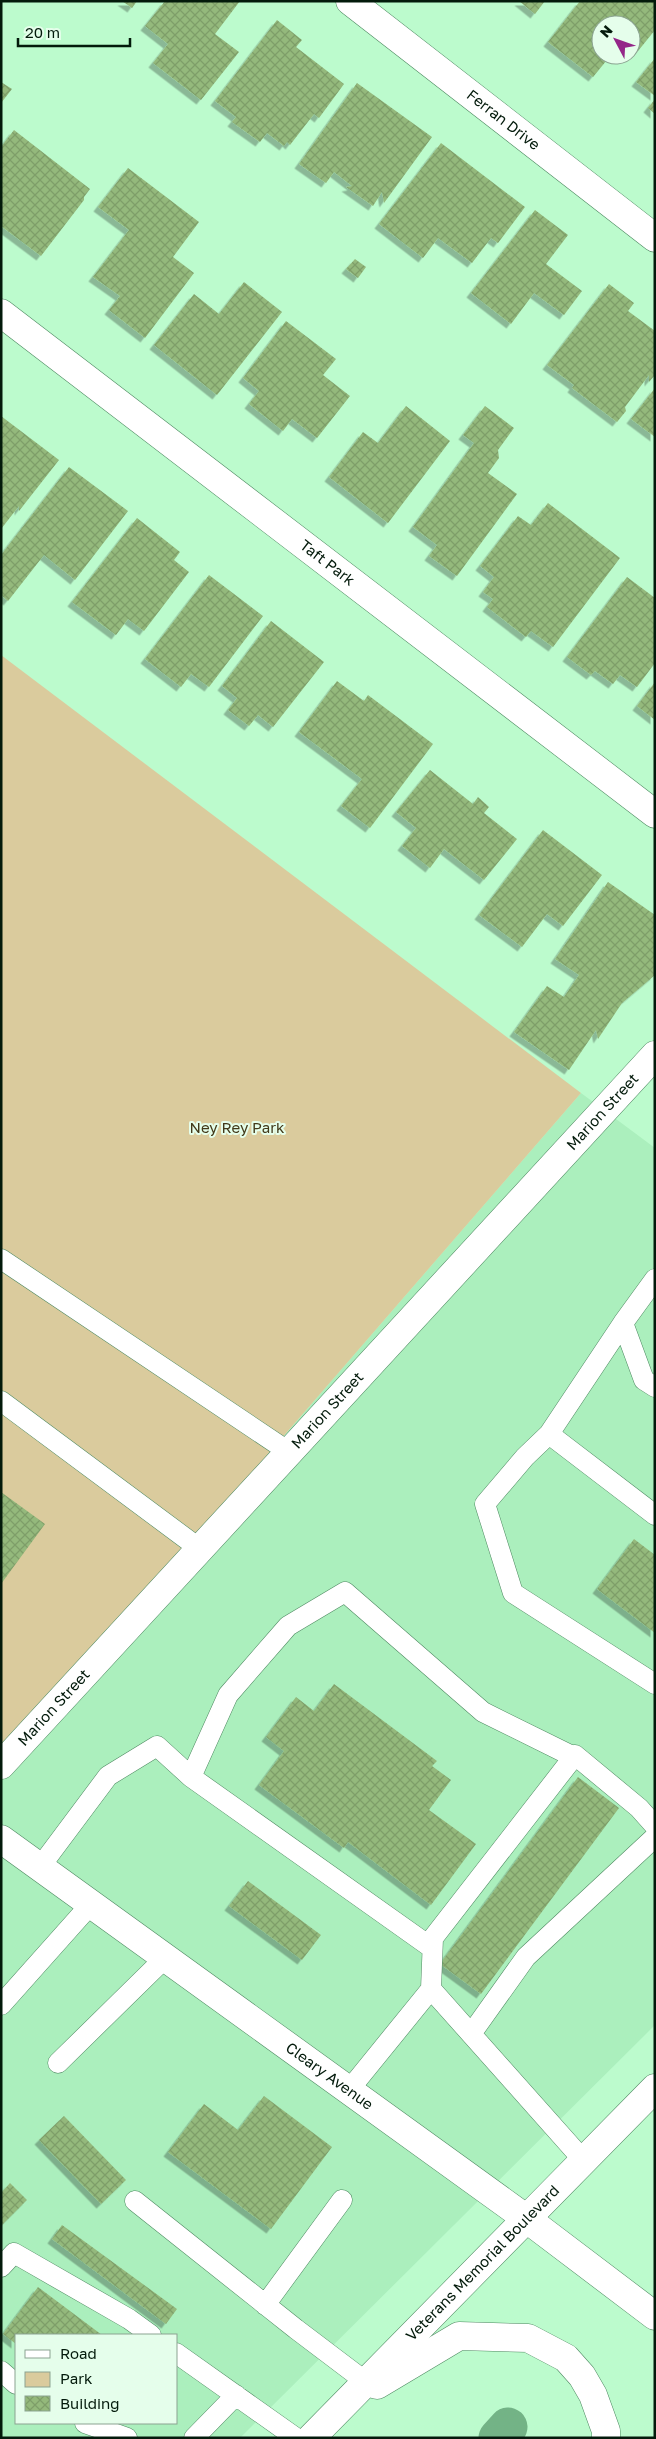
<svg xmlns="http://www.w3.org/2000/svg" width="656" height="2439" font-family="'Golos Text',sans-serif">
	<style>
		.built { fill: #abefbd; fill-rule: evenodd }
		.park { fill: #dacb9d }
		.lines { fill: none; stroke-linecap: round; stroke-linejoin: round }
		.canal { stroke: #73b386; stroke-width: 39 }
		.building { fill: url(#building-cross-hatch); filter: url(#shadow) }
		.service-casing { stroke: #4e8961; stroke-width: 21 }
		.minor-casing { stroke: #4e8961; stroke-width: 29 }
		.tertiary-casing { stroke: #4e8961; stroke-width: 29 }
		.primary-casing { stroke: #4e8961; stroke-width: 29 }
		.service { stroke: #fff; stroke-width: 20 }
		.minor { stroke: #fff; stroke-width: 28 }
		.tertiary { stroke: #fff; stroke-width: 28 }
		.primary { stroke: #fff; stroke-width: 28 }
		.labels { text-anchor: middle; stroke-width: 4; stroke-linejoin: round; paint-order: stroke }
		.street-label { font-size: 15px; fill: #031a0b; stroke: #e5feeb }
		.park-label { font-size: 15px; fill: #423919; stroke: #e5feeb }
	</style>
	<defs>
		<pattern id="building-cross-hatch" width="8" height="8" patternUnits="userSpaceOnUse" patternTransform="scale(1.25)"><rect width="8" height="8" fill="#94b97b"/><path d="M0 0l8 8M0 8l8-8" fill="none" stroke="#7e9e69"/></pattern>
		<filter id="shadow"><feDropShadow dx="-4.5" dy="4.5" stdDeviation="0" flood-color="#0004"/></filter>
	</defs>
	<rect width="100%" height="100%" fill="#bcfbcd"/>
	<!-- built -->
	<path class="built" d="M 581,1093 L 655,1148 L 655,2025 L 240,2438 L 1,2438 L 1,1762 ZM 16,2335 L 176,2335 L 176,2423 L 16,2423 Z"/>
	<!-- park -->
	<path class="park" d="M 1,655 L 581,1093 L 1,1762 Z"/>
	<g class="lines">
		<!-- canal -->
		<path class="canal" d="M 498,2438 L 508,2427"/>
	</g>
	<!-- building -->
	<path class="building" d="M 122,1 L 137,1 L 132,8 Z
		M 165,1 L 240,1 L 215,34 L 239,52 L 201,100 L 153,63 L 168,44 L 145,26 Z
		M 519,1 L 545,1 L 535,14 Z
		M 580,1 L 655,1 L 655,30 L 638,51 L 631,46 L 631,25 L 601,25 L 601,55 L 611,55 L 593,77 L 548,42 Z
		M 277,20 L 302,40 L 296,47 L 344,84 L 319,118 L 314,114 L 290,145 L 287,142 L 284,146 L 267,133 L 260,142 L 232,122 L 236,117 L 215,101 Z
		M 655,58 L 655,96 L 636,82 Z
		M 1,82 L 12,89 L 1,103 Z
		M 357,83 L 432,137 L 384,203 L 382,192 L 373,206 L 346,187 L 352,186 L 334,172 L 326,183 L 299,164 Z
		M 655,99 L 655,114 L 648,108 Z
		M 14,130 L 90,189 L 84,197 L 84,200 L 41,256 L 1,226 L 1,147 Z
		M 441,143 L 525,207 L 498,243 L 491,238 L 472,263 L 438,238 L 423,258 L 379,224 Z
		M 128,168 L 199,222 L 173,257 L 194,273 L 145,338 L 109,310 L 120,296 L 93,277 L 129,230 L 98,207 Z
		M 535,210 L 568,235 L 546,264 L 582,291 L 564,315 L 534,293 L 511,324 L 471,293 Z
		M 355,259 L 366,267 L 358,278 L 346,269 Z
		M 244,282 L 282,312 L 217,395 L 154,345 L 194,294 L 219,314 Z
		M 609,284 L 634,303 L 628,311 L 655,331 L 655,375 L 649,382 L 649,375 L 625,407 L 626,411 L 617,422 L 572,388 L 574,385 L 547,365 Z
		M 286,321 L 336,359 L 323,375 L 350,396 L 317,438 L 292,419 L 283,431 L 249,404 L 259,391 L 243,378 Z
		M 655,388 L 655,437 L 631,419 Z
		M 406,406 L 450,441 L 388,523 L 329,477 L 363,432 L 378,443 Z
		M 485,406 L 514,428 L 498,450 L 499,458 L 488,473 L 517,494 L 457,576 L 429,556 L 437,545 L 413,527 L 474,443 L 463,435 Z
		M 1,416 L 59,460 L 19,511 L 19,506 L 1,529 Z
		M 69,467 L 128,511 L 75,580 L 44,555 L 8,601 L 1,595 L 1,555 Z
		M 548,503 L 620,558 L 553,647 L 531,631 L 526,637 L 487,607 L 493,599 L 483,592 L 494,577 L 480,566 L 518,516 L 531,525 Z
		M 137,518 L 180,552 L 174,560 L 189,572 L 144,631 L 128,619 L 116,635 L 72,602 Z
		M 209,575 L 263,616 L 209,687 L 191,674 L 181,687 L 145,659 Z
		M 627,577 L 655,598 L 655,663 L 637,687 L 620,675 L 613,684 L 595,671 L 591,675 L 567,657 Z
		M 271,621 L 324,662 L 273,727 L 258,715 L 249,726 L 228,710 L 237,698 L 222,686 Z
		M 337,681 L 364,701 L 368,695 L 433,744 L 370,828 L 341,806 L 362,779 L 299,732 Z
		M 655,682 L 655,720 L 637,706 Z
		M 430,770 L 473,804 L 478,797 L 489,807 L 484,813 L 517,839 L 484,880 L 444,849 L 430,868 L 402,846 L 416,828 L 396,812 Z
		M 543,830 L 602,875 L 563,926 L 547,914 L 522,947 L 479,915 Z
		M 608,882 L 655,915 L 655,975 L 622,1003 L 598,1039 L 596,1030 L 569,1070 L 514,1032 L 547,986 L 564,997 L 579,975 L 555,959 Z
		M 1,1492 L 45,1524 L 1,1584 Z
		M 634,1539 L 655,1555 L 655,1633 L 597,1589 Z
		M 334,1684 L 437,1761 L 432,1766 L 451,1780 L 429,1810 L 476,1844 L 431,1905 L 348,1842 L 344,1848 L 259,1785 L 284,1751 L 266,1737 L 296,1697 L 314,1711 Z
		M 578,1777 L 619,1808 L 481,1994 L 440,1964 Z
		M 248,1881 L 321,1935 L 302,1960 L 229,1906 Z
		M 264,2096 L 332,2147 L 271,2229 L 168,2152 L 204,2104 L 238,2130 Z
		M 64,2116 L 126,2180 L 101,2204 L 39,2140 Z
		M 10,2183 L 27,2200 L 1,2226 L 1,2193 Z
		M 62,2225 L 177,2309 L 166,2324 L 52,2239 Z
		M 38,2287 L 102,2335 L 16,2335 L 16,2344 L 3,2334 Z"/>
	<g class="lines">
		<defs>
			<path id="service" d="M 1,1259 L 289,1452
				M 655,1279 L 623,1323 L 644,1380 L 655,1387
				M 1,1401 L 200,1549
				M 549,1434 L 623,1323
				M 655,1515 L 549,1434 L 525,1457 L 485,1504 L 513,1593 L 655,1684
				M 40,1867 L 108,1776 L 157,1746 L 191,1777
				M 432,1948 L 191,1777 L 228,1695 L 288,1626 L 345,1592 L 483,1712 L 574,1757
				M 431,1989 L 584,2161
				M 1,2005 L 91,1904
				M 471,2034 L 526,1957 L 655,1837
				M 58,2063 L 165,1958
				M 349,2090 L 431,1989 L 433,1938 L 575,1755 L 639,1808 L 655,1826
				M 135,2201 L 296,2329 L 366,2382
				M 1,2267 L 14,2253 L 129,2319 L 151,2335
				M 265,2305 L 342,2200
				M 176,2353 L 296,2438
				M 1,2371 L 16,2384
				M 85,2423 L 127,2438
				M 194,2438 L 236,2395"/>
			<g id="minor">
				<path id="s1" d="M 350,1 L 655,238"/>
				<path id="s2" d="M 1,313 L 655,814"/>
				<path id="s3" d="M 1,1765 L 655,1055"/>
			</g>
			<g id="tertiary">
				<path id="s4" d="M 1,1839 L 527,2219 L 655,2316"/>
			</g>
			<g id="primary">
				<path d="M 377,2385 L 459,2336 L 528,2338 L 566,2358 L 582,2376 L 593,2395 L 606,2431 L 606,2438"/>
				<path id="s5" d="M 311,2438 L 655,2088"/>
			</g>
		</defs>
		<!-- service casing -->
		<use href="#service" class="service-casing"/>
		<!-- minor casing -->
		<use href="#minor" class="minor-casing"/>
		<!-- tertiary casing -->
		<use href="#tertiary" class="tertiary-casing"/>
		<!-- primary casing -->
		<use href="#primary" class="primary-casing"/>
		<!-- service -->
		<use href="#service" class="service"/>
		<!-- minor -->
		<use href="#minor" class="minor"/>
		<!-- tertiary -->
		<use href="#tertiary" class="tertiary"/>
		<!-- primary -->
		<use href="#primary" class="primary"/>
	</g>
	<g class="labels">
		<!-- street labels -->
		<g class="street-label">
			<text dy="5" stroke="none"><textPath href="#s1" startOffset="194">Ferran Drive</textPath></text>
			<text dy="5" stroke="none"><textPath href="#s2" startOffset="411">Taft Park</textPath></text>
			<text dy="5" stroke="none"><textPath href="#s3" startOffset="888">Marion Street</textPath></text>
			<text dy="5" stroke="none"><textPath href="#s3" startOffset="482">Marion Street</textPath></text>
			<text dy="5" stroke="none"><textPath href="#s3" startOffset="78">Marion Street</textPath></text>
			<text dy="5" stroke="none"><textPath href="#s4" startOffset="405">Cleary Avenue</textPath></text>
			<text dy="5" stroke="none"><textPath href="#s5" startOffset="245">Veterans Memorial Boulevard</textPath></text>
		</g>
		<!-- park labels -->
		<g class="park-label">
			<text x="237" y="1133">Ney Rey Park</text>
		</g>
	</g>
	<!-- border -->
	<rect width="656" height="2439" fill="none" stroke="#031a0b" stroke-width="5"/>
	<!-- legend -->
	<rect x="15" y="2334" width="162" height="90" fill="#e5feeb" stroke="#8ba391"/>
	<rect x="25" y="2350" width="25" height="8" fill="#ffffff" stroke="#8ba391"/>
	<text x="60" y="2359" font-size="15" fill="#031a0b">Road</text>
	<rect x="25" y="2372" width="25" height="15" fill="#dacb9d" stroke="#8ba391"/>
	<text x="60" y="2384" font-size="15" fill="#031a0b">Park</text>
	<rect x="25" y="2396" width="25" height="15" fill="url(#building-cross-hatch)" stroke="#8ba391"/>
	<text x="60" y="2409" font-size="15" fill="#031a0b">Building</text>
	<!-- north arrow -->
	<g transform="translate(616 40) rotate(311)"><circle r="24" fill="#e5feeb" stroke="#8ba391"/>
	<path d="M0-4L9 19L0 12L-9 19Z" fill="#942688"/>
	<text y="-8" font-size="14" font-weight="bold" text-anchor="middle" fill="#031a0b">N</text>
	</g>
	<!-- scale -->
	<path d="M18 38v8h112v-8" fill="none" stroke="#031a0b" stroke-width="2.5"/>
	<text x="25" y="38" font-size="15" fill="#031a0b" stroke="#e5feeb" stroke-width="4" paint-order="stroke">20 m</text>
</svg>
